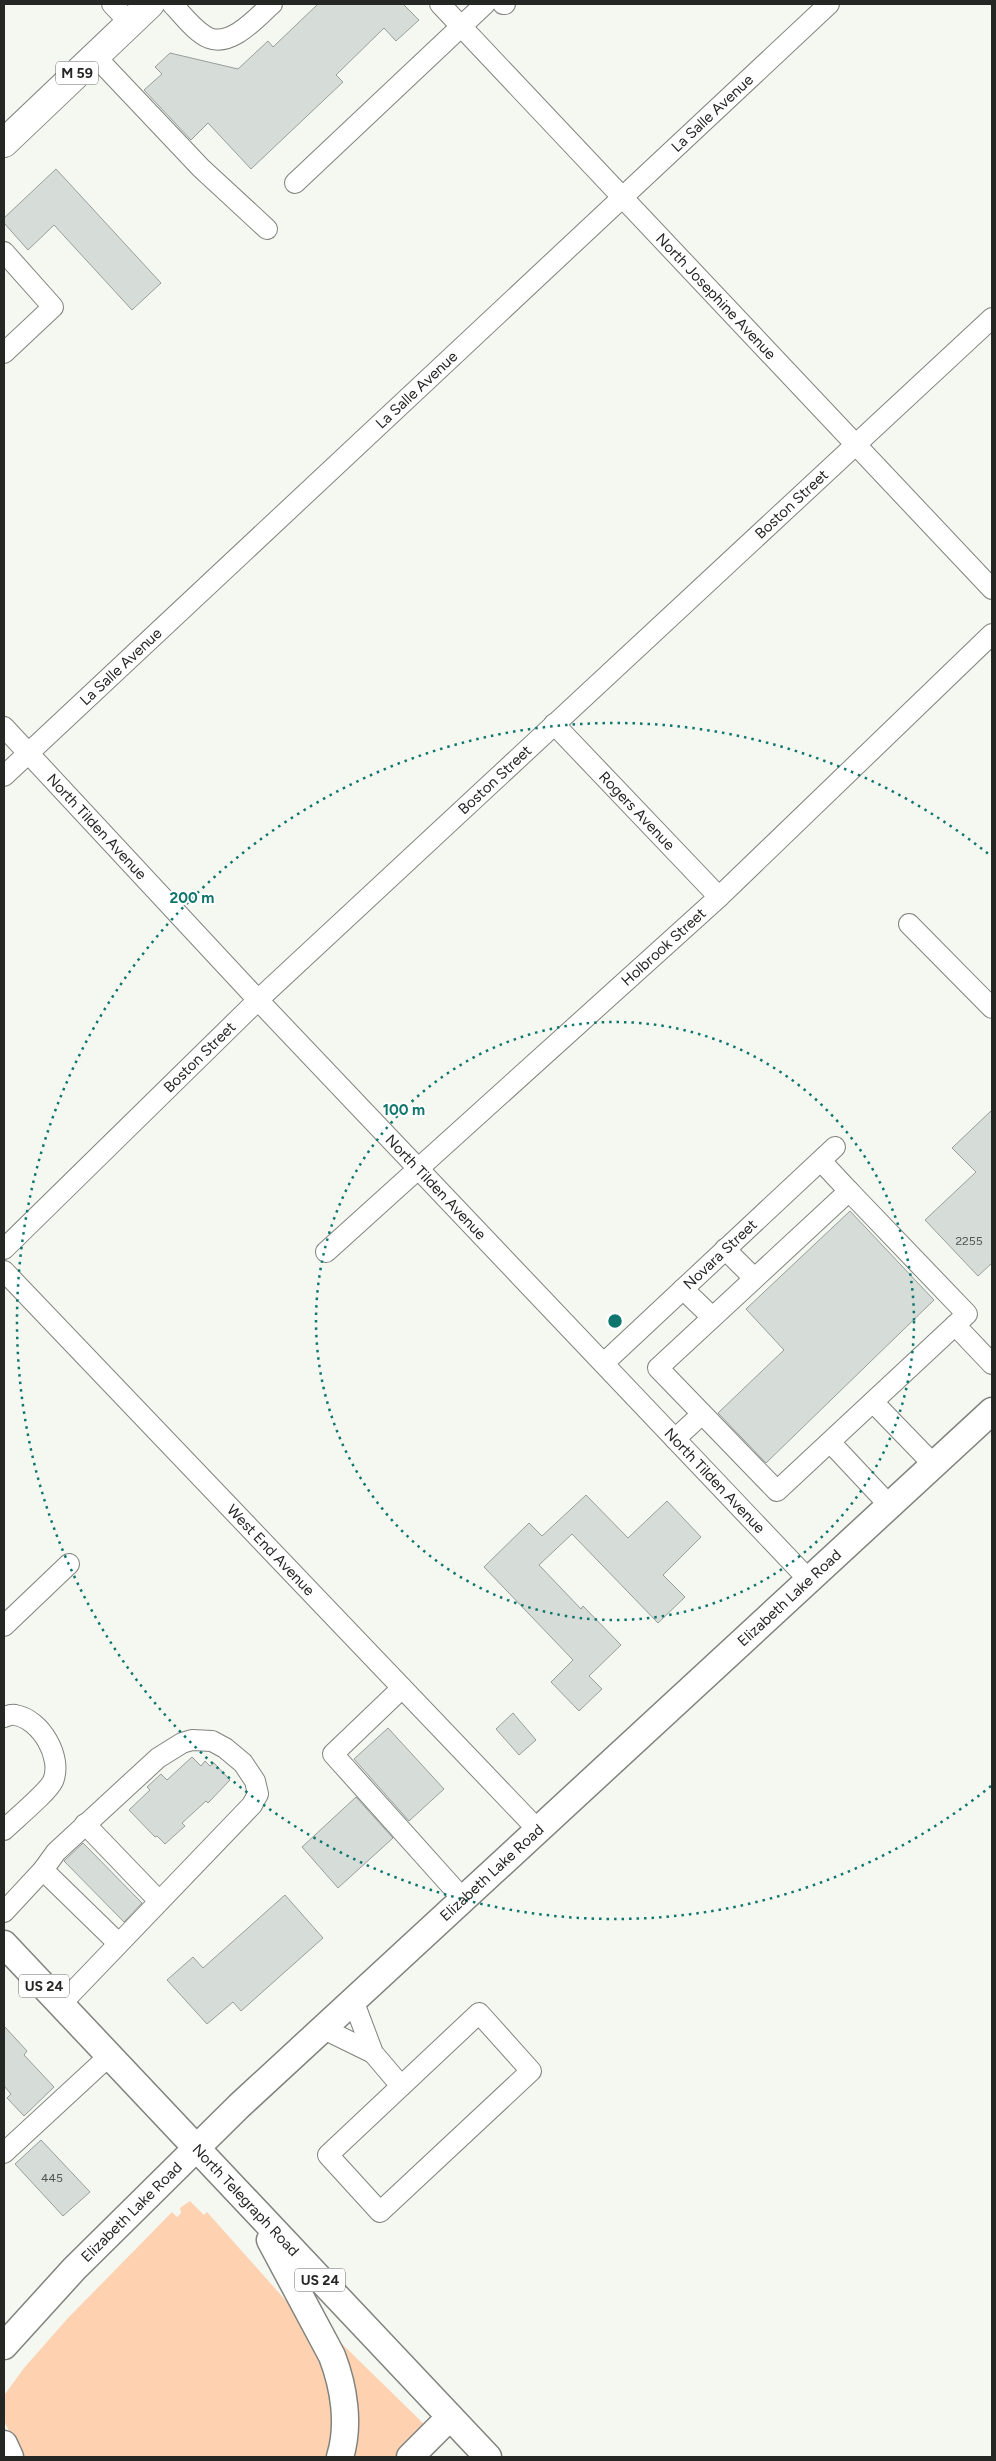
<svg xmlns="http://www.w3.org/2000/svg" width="996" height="2461" font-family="Figtree,sans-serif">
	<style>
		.green { fill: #fed2b1 }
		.building { fill: #d6ddd9; stroke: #989e9b }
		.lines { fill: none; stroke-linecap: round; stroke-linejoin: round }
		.minor-casing { stroke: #80837e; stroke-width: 22 }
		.major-casing { stroke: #80837e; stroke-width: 29 }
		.highway-casing { stroke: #80837e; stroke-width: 30 }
		.minor { stroke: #fff; stroke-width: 20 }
		.major { stroke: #fff; stroke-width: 26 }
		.highway { stroke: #fff; stroke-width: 28 }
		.ring { fill: none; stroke: #0f766e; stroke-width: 2.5; stroke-dasharray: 2.5 5 }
		.labels { text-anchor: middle; stroke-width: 4; stroke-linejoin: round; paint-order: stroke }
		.number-label { font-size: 12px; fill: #515451 }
		.shield { fill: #fff; stroke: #666866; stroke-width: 1 }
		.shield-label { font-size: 14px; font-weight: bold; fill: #252724 }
		.street-label { font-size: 15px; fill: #252724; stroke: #fff }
		.centre { fill: #0f766e; stroke: #fff; stroke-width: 2.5 }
		.ring-label { font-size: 15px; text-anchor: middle; font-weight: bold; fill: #0f766e; stroke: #fff; stroke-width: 4; stroke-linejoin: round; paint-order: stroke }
	</style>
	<rect width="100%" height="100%" fill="#f5f8f1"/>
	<!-- green -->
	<path class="green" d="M 190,2201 L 204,2215 L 207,2212 L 305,2322 L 334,2388 L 333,2457 L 22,2457 L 4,2421 L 5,2394 L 24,2368 L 68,2318 L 172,2212 L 177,2217 L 181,2213 L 180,2208 Z
		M 337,2339 L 425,2425 L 398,2457 L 351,2457 Z"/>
	<!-- building -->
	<path class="building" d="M 318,4 L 403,4 L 419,20 L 396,41 L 384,28 L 336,75 L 343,82 L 251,169 L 208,123 L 191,140 L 144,90 L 162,74 L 155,67 L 170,53 L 238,69 L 268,41 L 273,47 Z
		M 56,169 L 161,283 L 132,310 L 54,225 L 28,250 L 4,223 L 4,218 Z
		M 992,1110 L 992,1263 L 978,1276 L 925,1220 L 976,1172 L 952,1148 Z
		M 850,1211 L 934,1300 L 766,1463 L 718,1413 L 784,1350 L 746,1309 Z
		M 586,1495 L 628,1538 L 667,1501 L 701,1537 L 663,1575 L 685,1597 L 658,1623 L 572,1534 L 539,1565 L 581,1609 L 583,1606 L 621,1645 L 589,1676 L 602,1689 L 579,1711 L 551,1682 L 573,1660 L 484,1567 L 529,1523 L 542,1536 Z
		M 513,1713 L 536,1740 L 519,1755 L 496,1729 Z
		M 388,1728 L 444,1789 L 409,1821 L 354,1759 Z
		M 192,1757 L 201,1766 L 205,1761 L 210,1766 L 214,1763 L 230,1780 L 208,1803 L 206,1801 L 182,1823 L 185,1826 L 165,1844 L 157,1836 L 155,1837 L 129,1810 L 150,1790 L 147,1787 L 161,1774 L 167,1780 Z
		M 356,1797 L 393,1838 L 338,1888 L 302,1847 Z
		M 83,1843 L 142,1903 L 124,1922 L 64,1861 Z
		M 285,1895 L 323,1938 L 241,2011 L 233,2002 L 207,2024 L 167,1980 L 193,1957 L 203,1968 Z
		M 4,2026 L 27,2051 L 24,2055 L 54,2087 L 24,2116 L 7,2098 L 11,2094 L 4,2086 Z
		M 41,2140 L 90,2192 L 63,2216 L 15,2164 Z"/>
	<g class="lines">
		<defs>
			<g id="minor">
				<path d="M 112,4 L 130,23"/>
				<path d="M 172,4 C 183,15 195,32 209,38 C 232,47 257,17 272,4"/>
				<path id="s1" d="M 440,4 L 992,589"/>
				<path d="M 503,4 L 505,4"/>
				<path d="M 95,56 L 201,168 L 267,229"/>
				<path d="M 295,183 L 485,4"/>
				<path d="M 4,252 L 53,307 L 4,353"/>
				<path id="s2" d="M 554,724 L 719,897"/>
				<path id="s3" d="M 4,727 L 258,1000 L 809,1580"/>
				<path id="s4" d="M 4,776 L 829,4"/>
				<path d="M 909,924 L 992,1008"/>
				<path d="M 821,1161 L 849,1191"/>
				<path d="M 849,1191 L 967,1314 L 777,1491 L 658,1368 Z"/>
				<path id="s5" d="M 4,1249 L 258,1000 L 992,318"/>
				<path d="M 725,1249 L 754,1278"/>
				<path id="s6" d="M 326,1252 L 719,897 L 992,634"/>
				<path id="s7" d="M 4,1271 L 538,1830"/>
				<path d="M 683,1289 L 712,1317"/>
				<path d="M 955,1325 L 992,1364"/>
				<path id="s8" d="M 604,1363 L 835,1147"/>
				<path d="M 873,1402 L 934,1465"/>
				<path d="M 675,1439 L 701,1415"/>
				<path d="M 830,1442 L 890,1506"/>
				<path d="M 4,1626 L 69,1564"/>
				<path d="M 402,1688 L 333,1754 L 463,1899"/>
				<path d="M 4,1717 C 7,1716 12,1714 15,1715 C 41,1719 63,1758 53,1781 C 48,1792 14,1820 4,1830"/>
				<path d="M 85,1824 L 159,1901"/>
				<path d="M 43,1870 L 118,1943"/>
				<path d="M 4,1912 L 43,1870 L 56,1852 L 158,1758 L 182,1743 L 192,1740 L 212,1741 L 225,1748 L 243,1763 L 255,1781 L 258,1794 L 252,1805 L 61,2004"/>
				<path d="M 353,2000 L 373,2053 L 401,2086"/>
				<path d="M 479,2013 L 531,2071 L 380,2212 L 328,2155 Z"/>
				<path d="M 324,2029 L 373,2053"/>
				<path d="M 4,2153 L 109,2056"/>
			</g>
			<g id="major">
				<path id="s9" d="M 4,1944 L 488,2457"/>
				<path d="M 270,2240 L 332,2356 C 344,2387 350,2425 340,2457"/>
				<path id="s10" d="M 4,2346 L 74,2269 L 239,2106 L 992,1411"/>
				<path d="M 4,2444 L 10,2457"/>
				<path d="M 410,2457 L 450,2417"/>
			</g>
			<path id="highway" d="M 4,143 L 150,4"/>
		</defs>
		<!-- minor casing -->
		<use href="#minor" class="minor-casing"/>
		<!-- major casing -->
		<use href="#major" class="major-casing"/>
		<!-- highway casing -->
		<use href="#highway" class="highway-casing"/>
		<!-- minor -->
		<use href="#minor" class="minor"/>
		<!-- major -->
		<use href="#major" class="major"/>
		<!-- highway -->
		<use href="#highway" class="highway"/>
	</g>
	<!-- distance rings -->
	<g class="ring">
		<circle cx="615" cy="1321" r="299"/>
		<path d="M991 1786A598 598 0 1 1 991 856"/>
	</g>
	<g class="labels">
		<!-- number labels -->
		<g class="number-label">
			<text x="969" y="1245">2255</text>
			<text x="52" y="2182">445</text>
		</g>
		<!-- shield labels -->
		<g class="shield">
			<rect x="56" y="61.5" width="42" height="23" rx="4"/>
			<rect x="19" y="1974.5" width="50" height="23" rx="4"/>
			<rect x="295" y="2268.5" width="50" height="23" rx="4"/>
		</g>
		<g class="shield-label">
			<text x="77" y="78">M 59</text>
			<text x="44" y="1991">US 24</text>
			<text x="320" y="2285">US 24</text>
		</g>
		<!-- street labels -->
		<g class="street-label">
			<text dy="5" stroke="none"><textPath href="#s4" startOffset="970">La Salle Avenue</textPath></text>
			<text dy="5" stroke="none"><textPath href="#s1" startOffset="402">North Josephine Avenue</textPath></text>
			<text dy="5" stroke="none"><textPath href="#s4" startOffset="565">La Salle Avenue</textPath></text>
			<text dy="5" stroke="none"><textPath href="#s5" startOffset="1084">Boston Street</textPath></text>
			<text dy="5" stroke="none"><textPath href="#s4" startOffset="160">La Salle Avenue</textPath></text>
			<text dy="5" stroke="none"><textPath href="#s5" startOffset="679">Boston Street</textPath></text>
			<text dy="5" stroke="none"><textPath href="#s2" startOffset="120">Rogers Avenue</textPath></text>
			<text dy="5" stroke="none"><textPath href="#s3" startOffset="136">North Tilden Avenue</textPath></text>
			<text dy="5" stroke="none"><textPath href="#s6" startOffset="455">Holbrook Street</textPath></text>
			<text dy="5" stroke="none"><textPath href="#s5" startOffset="274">Boston Street</textPath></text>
			<text dy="5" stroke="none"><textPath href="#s3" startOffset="631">North Tilden Avenue</textPath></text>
			<text dy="5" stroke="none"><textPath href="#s8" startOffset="159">Novara Street</textPath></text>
			<text dy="5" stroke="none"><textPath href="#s3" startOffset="1036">North Tilden Avenue</textPath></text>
			<text dy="5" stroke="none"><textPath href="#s7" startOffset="386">West End Avenue</textPath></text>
			<text dy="5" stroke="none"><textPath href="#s10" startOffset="1085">Elizabeth Lake Road</textPath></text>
			<text dy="5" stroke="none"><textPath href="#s10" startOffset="680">Elizabeth Lake Road</textPath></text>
			<text dy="5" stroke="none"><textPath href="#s9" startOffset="352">North Telegraph Road</textPath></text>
			<text dy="5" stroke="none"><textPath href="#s10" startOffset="185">Elizabeth Lake Road</textPath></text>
		</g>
	</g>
	<circle cx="615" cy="1321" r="8" class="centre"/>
	<g class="ring-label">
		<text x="192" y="903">200 m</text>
		<text x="404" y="1115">100 m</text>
	</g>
	<!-- border -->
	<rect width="996" height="2461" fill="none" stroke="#252724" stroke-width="10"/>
</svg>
